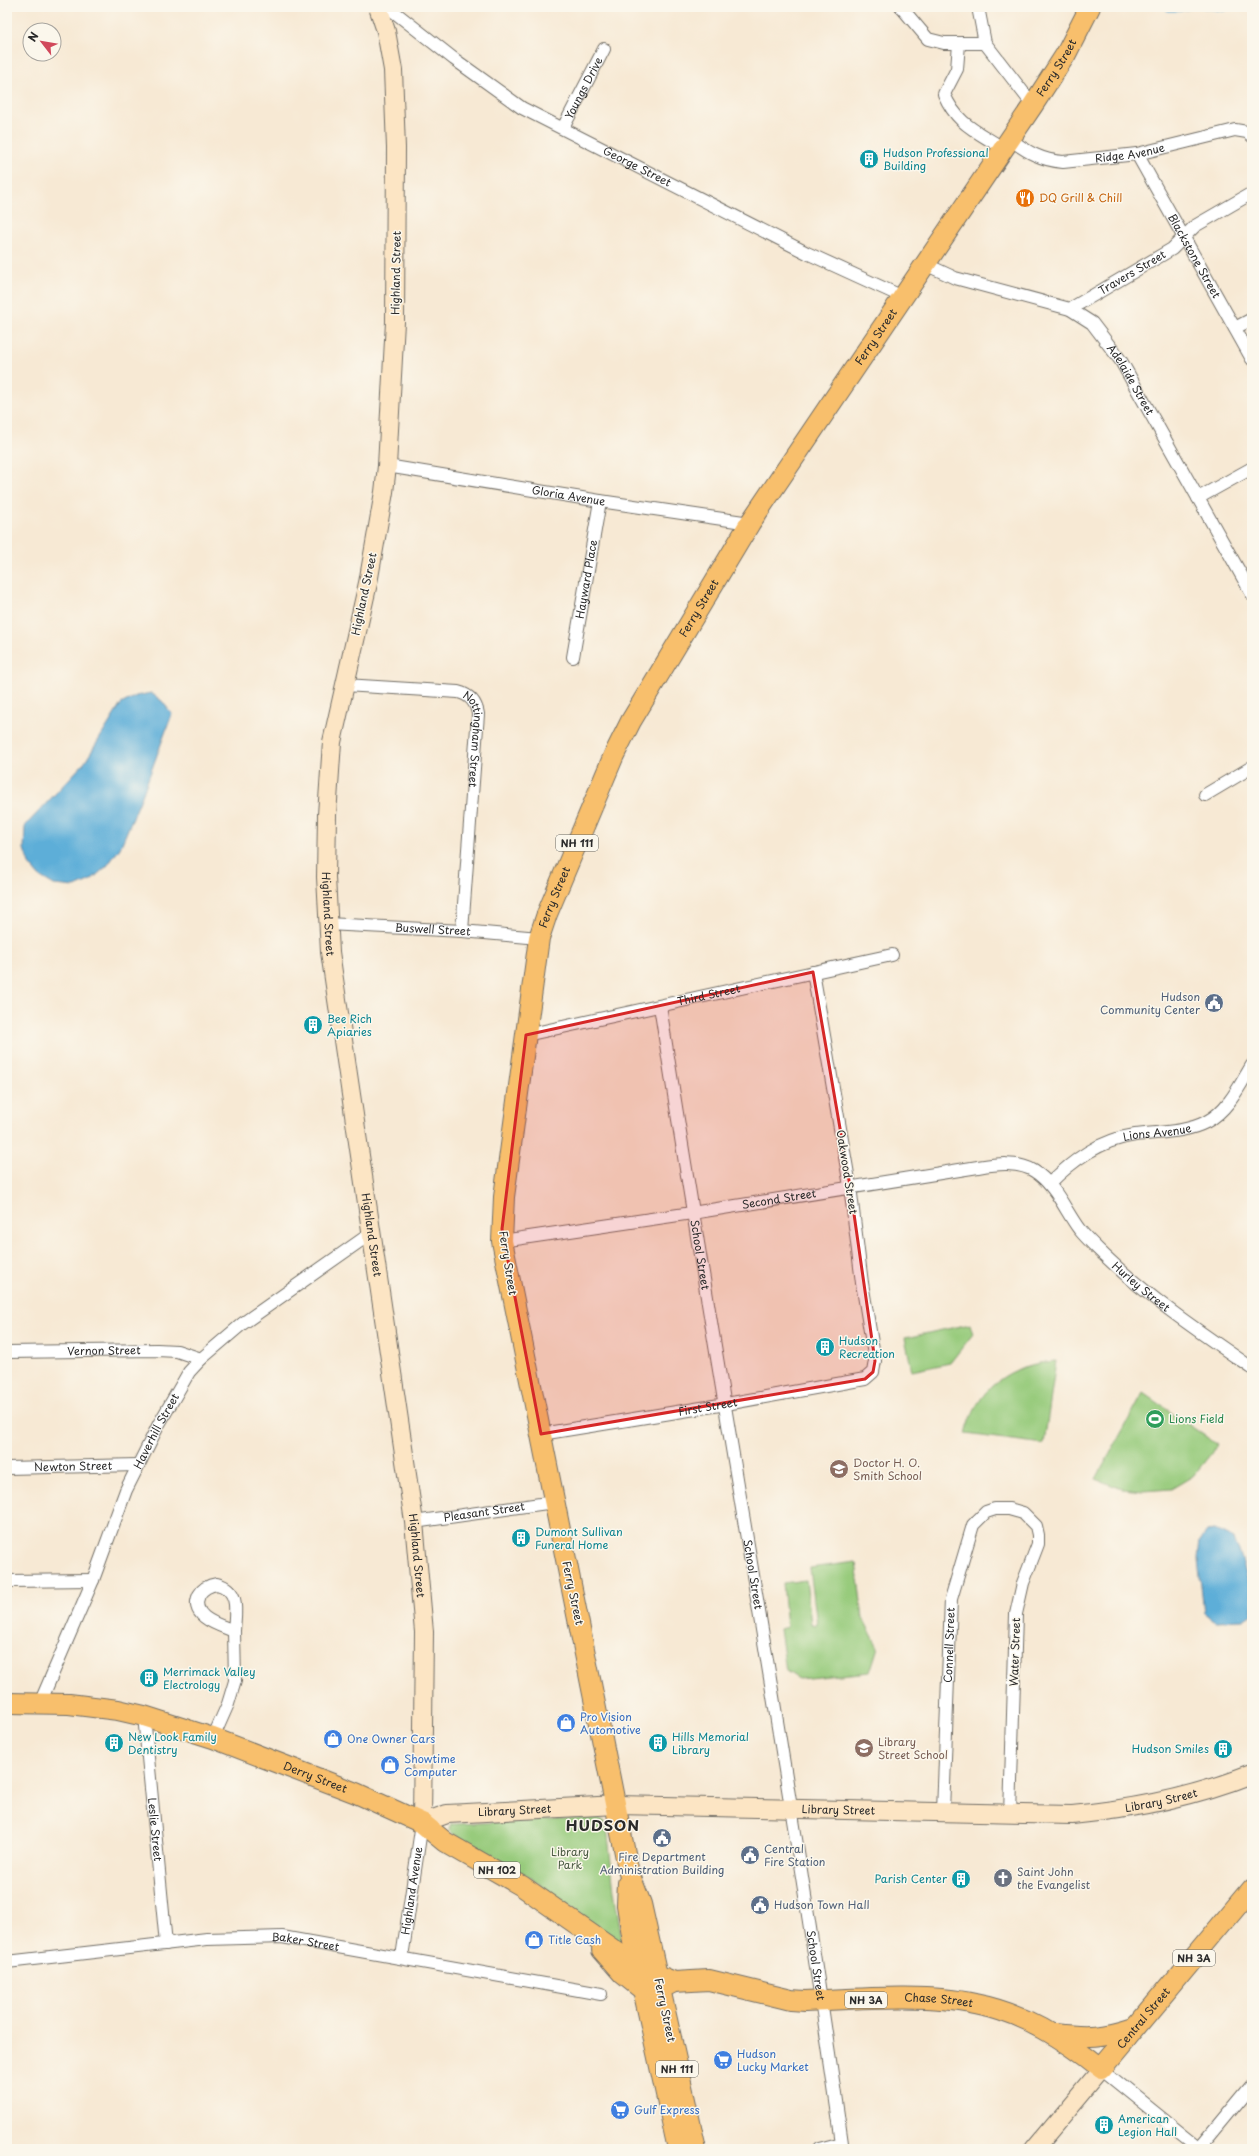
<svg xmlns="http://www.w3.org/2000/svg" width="1259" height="2156" font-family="'Playpen Sans',sans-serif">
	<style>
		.green { fill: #97cb7b; stroke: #617b53 }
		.water { fill: #5daed8; stroke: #446c82 }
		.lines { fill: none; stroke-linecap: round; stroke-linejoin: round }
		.stream { stroke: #5daed8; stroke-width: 3 }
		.street-casing { stroke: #726e66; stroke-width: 14 }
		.secondary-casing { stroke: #726e66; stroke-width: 20 }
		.primary-casing { stroke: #726e66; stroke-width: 22 }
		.street { stroke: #fff; stroke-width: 12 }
		.secondary { stroke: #fce5c4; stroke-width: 18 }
		.primary { stroke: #f8bf6c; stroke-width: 20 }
		.marked { fill: #d62828; fill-opacity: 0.2; stroke: #d62828; stroke-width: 3; stroke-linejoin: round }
		.labels { text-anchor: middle; stroke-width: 3; stroke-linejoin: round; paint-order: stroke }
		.shield { fill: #fbf7ec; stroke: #696865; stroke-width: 1 }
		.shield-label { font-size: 10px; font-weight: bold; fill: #2b2b2b }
		.street-label { font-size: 11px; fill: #2b2b2b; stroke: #fbf7ec }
		.culture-label { font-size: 11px; fill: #0d838f; stroke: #fbf7ec; text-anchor: start }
		.food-label { font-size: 11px; fill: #c56008; stroke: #fbf7ec; text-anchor: start }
		.service-label { font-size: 11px; fill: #4e5e75; stroke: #fbf7ec; text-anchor: start }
		.leisure-label { font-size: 11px; fill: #27864d; stroke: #fbf7ec; text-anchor: start }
		.education-label { font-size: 11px; fill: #785e54; stroke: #fbf7ec; text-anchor: start }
		.shop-label { font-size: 11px; fill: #366cbe; stroke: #fbf7ec; text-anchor: start }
		.park-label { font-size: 11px; fill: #4b5b43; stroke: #fbf7ec }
		.worship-label { font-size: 11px; fill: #5b616d; stroke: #fbf7ec; text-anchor: start }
		.district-label { font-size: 15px; font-weight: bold; letter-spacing: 1px; fill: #2b2b2b; stroke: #fbf7ec }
	</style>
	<rect width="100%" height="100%" fill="#fbf7ec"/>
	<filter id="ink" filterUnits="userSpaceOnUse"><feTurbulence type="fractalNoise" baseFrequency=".025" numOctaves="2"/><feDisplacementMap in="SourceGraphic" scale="8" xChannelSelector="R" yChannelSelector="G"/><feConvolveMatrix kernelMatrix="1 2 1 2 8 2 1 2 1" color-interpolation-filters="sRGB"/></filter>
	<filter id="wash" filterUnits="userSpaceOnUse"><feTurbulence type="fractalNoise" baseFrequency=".012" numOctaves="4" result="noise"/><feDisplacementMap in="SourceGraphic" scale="16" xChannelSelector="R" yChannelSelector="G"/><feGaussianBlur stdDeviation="0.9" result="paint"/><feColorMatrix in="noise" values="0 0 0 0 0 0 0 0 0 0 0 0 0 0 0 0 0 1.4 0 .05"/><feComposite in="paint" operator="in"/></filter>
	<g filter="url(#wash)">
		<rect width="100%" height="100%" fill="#f7e9d4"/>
		<!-- green -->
		<path class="green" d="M 970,1324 L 973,1334 L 950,1363 L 912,1371 L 905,1338 Z
			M 1056,1361 L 1044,1444 L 966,1434 C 976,1388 1010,1364 1056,1361 Z
			M 1143,1393 L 1218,1445 L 1193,1476 L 1171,1489 L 1143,1491 L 1122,1489 L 1096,1479 Z
			M 856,1562 L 863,1618 L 878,1647 L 870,1672 L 799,1679 L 786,1671 L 780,1629 L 787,1627 L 783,1583 L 806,1580 L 811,1624 L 817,1625 L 810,1568 Z
			M 598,1818 L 604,1821 L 607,1826 L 614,1891 L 623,1946 L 534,1880 L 450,1832 L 449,1829 L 451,1824 L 456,1824 Z"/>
		<!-- water -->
		<path class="water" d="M 151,693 L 162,701 L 172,714 L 142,796 L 120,848 L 107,866 L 91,880 L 75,887 L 54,885 L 39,876 L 29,864 L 24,849 L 25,826 L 85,762 L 121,704 L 136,696 Z
			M 1215,1530 L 1234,1539 L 1239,1550 L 1252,1593 L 1252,1614 L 1243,1620 L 1216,1621 L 1204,1613 L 1198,1559 L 1200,1540 L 1207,1531 Z"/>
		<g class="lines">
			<!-- stream -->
			<path class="stream" d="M 1166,7 L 1168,10 L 1180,10 L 1192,7
				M 1204,7 L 1223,10 L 1234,7"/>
		</g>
	</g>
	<g filter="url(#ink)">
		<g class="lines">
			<defs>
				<g id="street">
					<path id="s1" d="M 388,7 L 454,59 L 522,108 L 807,253 L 903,297"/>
					<path d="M 901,7 L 928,39 L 944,43 L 985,43"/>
					<path d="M 978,7 L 985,43 L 1033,105"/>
					<path d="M 959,44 L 957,69 L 944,94 C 957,125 977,131 1004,149"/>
					<path id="s2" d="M 563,128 L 604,49"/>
					<path id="s3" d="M 1010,139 C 1027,152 1041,160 1063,162 L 1137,154 L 1235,130 L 1247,132 L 1252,136"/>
					<path id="s4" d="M 1137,154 L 1252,359"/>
					<path id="s5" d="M 925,264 L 955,278 L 1070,309 L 1092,323 L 1121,361 L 1252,594"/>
					<path id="s6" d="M 1070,309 L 1172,249 L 1195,226 L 1252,193"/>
					<path d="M 1235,328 L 1252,319"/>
					<path id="s7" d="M 387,466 L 600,501 L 750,523"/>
					<path d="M 1198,498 L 1252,468"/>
					<path id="s8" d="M 573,657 L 600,501"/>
					<path id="s9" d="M 345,685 L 458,692 C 470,695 476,702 478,714 L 462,931"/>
					<path d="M 1205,795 L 1252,767"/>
					<path id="s10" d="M 327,924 L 462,931 L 539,938"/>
					<path id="s11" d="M 660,1006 C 719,1385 788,1763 842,2143 L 819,2149"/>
					<path id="s12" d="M 526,1035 L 892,955"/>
					<path id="s13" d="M 1049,1184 C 1073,1160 1100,1140 1135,1135 C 1158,1132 1185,1133 1206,1122 C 1228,1111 1240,1085 1252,1065"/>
					<path id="s14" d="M 502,1241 L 692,1213 L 978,1167 C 996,1164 1018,1161 1034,1171 C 1055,1184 1065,1210 1079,1229 C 1086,1238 1096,1247 1104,1255 C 1149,1298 1201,1333 1252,1368"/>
					<path id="s15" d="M 7,1352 L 157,1350 L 177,1351 L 201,1359"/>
					<path id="s16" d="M 541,1434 L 726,1404 L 865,1379 L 873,1372 L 875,1361 L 862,1283 L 850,1186 L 813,972"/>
					<path id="s17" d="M 7,1468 L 138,1465"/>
					<path id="s18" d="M 414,1522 L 554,1502"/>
					<path d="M 7,1581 L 93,1580"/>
					<path d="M 217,1584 C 241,1590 235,1613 234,1631 C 219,1625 189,1617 199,1595 C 203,1588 210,1585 217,1584 Z"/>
					<path id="s19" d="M 40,1703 L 93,1580 L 126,1490 L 159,1424 L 189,1372 L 201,1359 L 242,1324 L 370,1234"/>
					<path id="s20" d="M 144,1716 L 166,1944"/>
					<path d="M 213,1738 L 228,1704 L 235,1681 L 234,1631"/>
					<path id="s21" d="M 943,1812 L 951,1599 L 973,1525 L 986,1512 L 995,1509 L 1009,1509 L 1023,1513 L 1036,1526 L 1038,1535 L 1038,1544 L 1023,1583 L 1016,1614 L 1010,1815"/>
					<path id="s22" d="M 402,1957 L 422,1823"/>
					<path id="s23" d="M 7,1962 L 207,1939 L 282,1937 L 601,1994"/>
					<path d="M 1101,2069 L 1200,2149"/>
					<path d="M 1199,2149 L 1252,2085"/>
				</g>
				<g id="secondary">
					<path id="s24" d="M 378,7 L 386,31 L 393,70 L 396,148 L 395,322 L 387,466 L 384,492 L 368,583 L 332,742 L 327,815 L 326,877 L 330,952 L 414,1522 L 424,1632 L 422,1823 L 447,1814 L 617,1805 L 1072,1815 C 1134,1809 1194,1797 1252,1774"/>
					<path d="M 1034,2149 L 1101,2069"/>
				</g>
				<g id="primary">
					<path id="s25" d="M 7,1703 L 69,1704 L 118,1710 L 144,1716 L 213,1738 L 356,1793 L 422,1823 L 445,1842 L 522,1886 L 638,1967 L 674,1982"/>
					<path d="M 628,1883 L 627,1905 L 634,1948 L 678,2149"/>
					<path d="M 602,1950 L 623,1974 L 643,1990"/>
					<path id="s26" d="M 643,1990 L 660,1989 L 674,1982 L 709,1980 L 791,2000 L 805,2001 C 856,1999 926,1993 975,2004 C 1023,2013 1064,2039 1101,2069 L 1252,1888"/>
					<path d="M 1055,2034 C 1087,2038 1105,2037 1135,2027"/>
					<path id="s27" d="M 696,2149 L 641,1904 L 629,1873 L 502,1241 L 504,1197 L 539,938 L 547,914 L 614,755 L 631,721 L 750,523 L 1033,105 L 1066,54 L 1090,7"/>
				</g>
			</defs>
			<!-- street casing -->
			<use href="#street" class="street-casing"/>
			<!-- secondary casing -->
			<use href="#secondary" class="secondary-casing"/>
			<!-- primary casing -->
			<use href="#primary" class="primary-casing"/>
			<!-- street -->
			<use href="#street" class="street"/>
			<!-- secondary -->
			<use href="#secondary" class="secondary"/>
			<!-- primary -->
			<use href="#primary" class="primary"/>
		</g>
	</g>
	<!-- marked area -->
	<path class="marked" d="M 813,972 L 850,1186 L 875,1361 L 873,1372 L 865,1379 L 541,1434 L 502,1229 L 526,1035 Z"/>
	<!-- icons -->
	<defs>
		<symbol id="building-disc" viewBox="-11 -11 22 22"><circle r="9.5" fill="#0f9aa8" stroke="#fbf7ec"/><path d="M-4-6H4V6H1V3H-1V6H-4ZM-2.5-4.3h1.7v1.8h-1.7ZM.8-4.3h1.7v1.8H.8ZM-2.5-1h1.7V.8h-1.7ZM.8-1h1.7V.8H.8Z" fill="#fff"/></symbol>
		<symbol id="restaurant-disc" viewBox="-11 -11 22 22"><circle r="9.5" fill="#e8710a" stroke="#fbf7ec"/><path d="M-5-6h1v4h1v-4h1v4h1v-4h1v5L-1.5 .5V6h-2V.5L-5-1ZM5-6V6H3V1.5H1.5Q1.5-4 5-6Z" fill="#fff"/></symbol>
		<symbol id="civic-disc" viewBox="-11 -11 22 22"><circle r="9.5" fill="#5c6f8a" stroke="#fbf7ec"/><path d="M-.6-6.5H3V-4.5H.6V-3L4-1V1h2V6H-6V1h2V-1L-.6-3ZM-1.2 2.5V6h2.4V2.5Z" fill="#fff"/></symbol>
		<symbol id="stadium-disc" viewBox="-11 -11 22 22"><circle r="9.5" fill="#2e9e5b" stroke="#fbf7ec"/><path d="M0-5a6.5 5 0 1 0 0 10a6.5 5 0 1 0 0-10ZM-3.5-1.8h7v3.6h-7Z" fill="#fff"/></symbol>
		<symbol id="school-disc" viewBox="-11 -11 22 22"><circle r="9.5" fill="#8d6e63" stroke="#fbf7ec"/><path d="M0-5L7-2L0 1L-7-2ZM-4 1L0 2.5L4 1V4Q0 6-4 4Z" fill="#fff"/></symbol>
		<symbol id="shop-disc" viewBox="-11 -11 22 22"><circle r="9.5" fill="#3f7fe0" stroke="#fbf7ec"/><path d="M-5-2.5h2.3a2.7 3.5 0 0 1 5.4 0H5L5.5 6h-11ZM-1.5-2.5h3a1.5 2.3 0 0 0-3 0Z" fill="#fff"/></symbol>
		<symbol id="church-disc" viewBox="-11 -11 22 22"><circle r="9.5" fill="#6b7280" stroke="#fbf7ec"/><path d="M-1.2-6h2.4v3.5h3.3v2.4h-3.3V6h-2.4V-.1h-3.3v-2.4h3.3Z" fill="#fff"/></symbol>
		<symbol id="supermarket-disc" viewBox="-11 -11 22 22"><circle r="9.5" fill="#3f7fe0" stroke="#fbf7ec"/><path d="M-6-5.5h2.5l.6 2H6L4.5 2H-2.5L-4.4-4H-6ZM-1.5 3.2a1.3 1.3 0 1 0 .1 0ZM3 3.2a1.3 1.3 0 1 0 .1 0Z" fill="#fff"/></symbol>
	</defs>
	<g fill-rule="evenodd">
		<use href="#building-disc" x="858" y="148" width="22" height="22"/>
		<use href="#restaurant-disc" x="1014" y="187" width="22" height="22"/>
		<use href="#civic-disc" x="1203" y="992" width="22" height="22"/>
		<use href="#building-disc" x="302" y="1014" width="22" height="22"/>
		<use href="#building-disc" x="814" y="1336" width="22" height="22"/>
		<use href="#stadium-disc" x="1144" y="1408" width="22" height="22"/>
		<use href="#school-disc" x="828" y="1458" width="22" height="22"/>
		<use href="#building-disc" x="510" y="1527" width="22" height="22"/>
		<use href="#building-disc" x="138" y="1667" width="22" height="22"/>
		<use href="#shop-disc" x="555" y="1712" width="22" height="22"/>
		<use href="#shop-disc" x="322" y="1728" width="22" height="22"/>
		<use href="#building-disc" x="103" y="1732" width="22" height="22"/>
		<use href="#building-disc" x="647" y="1732" width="22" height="22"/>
		<use href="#school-disc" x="853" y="1737" width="22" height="22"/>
		<use href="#building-disc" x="1212" y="1738" width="22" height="22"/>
		<use href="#shop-disc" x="379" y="1754" width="22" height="22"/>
		<use href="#civic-disc" x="651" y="1827" width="22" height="22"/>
		<use href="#civic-disc" x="739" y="1844" width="22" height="22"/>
		<use href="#church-disc" x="992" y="1867" width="22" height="22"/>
		<use href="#building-disc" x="950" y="1868" width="22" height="22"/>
		<use href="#civic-disc" x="749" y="1894" width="22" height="22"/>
		<use href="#shop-disc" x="523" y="1929" width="22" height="22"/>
		<use href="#supermarket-disc" x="712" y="2049" width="22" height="22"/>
		<use href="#supermarket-disc" x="609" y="2099" width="22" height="22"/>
		<use href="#building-disc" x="1093" y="2114" width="22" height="22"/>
	</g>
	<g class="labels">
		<!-- shield labels -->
		<g class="shield">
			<rect x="556" y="835" width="42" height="16" rx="3"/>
			<rect x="474" y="1862" width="46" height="16" rx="3"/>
			<rect x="1173" y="1950" width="42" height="16" rx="3"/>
			<rect x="845" y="1992" width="42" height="16" rx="3"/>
			<rect x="656" y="2061" width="42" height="16" rx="3"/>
		</g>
		<g class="shield-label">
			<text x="577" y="847">NH 111</text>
			<text x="497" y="1874">NH 102</text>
			<text x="1194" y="1962">NH 3A</text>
			<text x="866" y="2004">NH 3A</text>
			<text x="677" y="2073">NH 111</text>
		</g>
		<!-- street labels -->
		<g class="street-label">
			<text dy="4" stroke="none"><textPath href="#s27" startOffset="2250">Ferry Street</textPath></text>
			<text dy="4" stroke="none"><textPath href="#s2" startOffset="45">Youngs Drive</textPath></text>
			<text dy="4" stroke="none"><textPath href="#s3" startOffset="126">Ridge Avenue</textPath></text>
			<text dy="4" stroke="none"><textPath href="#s1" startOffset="297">George Street</textPath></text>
			<text dy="4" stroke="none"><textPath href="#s4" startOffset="117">Blackstone Street</textPath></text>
			<text dy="4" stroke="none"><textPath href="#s6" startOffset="72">Travers Street</textPath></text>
			<text transform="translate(396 273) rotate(-89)" y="4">Highland Street</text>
			<text dy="4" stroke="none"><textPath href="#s27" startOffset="1926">Ferry Street</textPath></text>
			<text dy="4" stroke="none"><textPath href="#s5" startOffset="247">Adelaide Street</textPath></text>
			<text dy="4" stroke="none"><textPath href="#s7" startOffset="184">Gloria Avenue</textPath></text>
			<text dy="4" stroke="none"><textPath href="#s8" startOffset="79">Hayward Place</textPath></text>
			<text transform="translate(364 594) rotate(-78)" y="4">Highland Street</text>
			<text dy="4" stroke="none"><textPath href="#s27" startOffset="1602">Ferry Street</textPath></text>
			<text dy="4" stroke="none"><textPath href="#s9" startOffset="169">Nottingham Street</textPath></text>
			<text dy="4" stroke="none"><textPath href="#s27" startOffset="1278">Ferry Street</textPath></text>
			<text dy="4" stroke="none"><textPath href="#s24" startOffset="915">Highland Street</textPath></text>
			<text dy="4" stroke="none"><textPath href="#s10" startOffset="106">Buswell Street</textPath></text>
			<text dy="4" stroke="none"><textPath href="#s12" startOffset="187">Third Street</textPath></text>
			<text dy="4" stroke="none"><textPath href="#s13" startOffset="123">Lions Avenue</textPath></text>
			<text transform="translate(847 1172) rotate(81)" y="4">Oakwood Street</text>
			<text dy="4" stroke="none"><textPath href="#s14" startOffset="280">Second Street</textPath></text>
			<text dy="4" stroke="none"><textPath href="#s24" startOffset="1239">Highland Street</textPath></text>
			<text dy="4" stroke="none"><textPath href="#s11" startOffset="252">School Street</textPath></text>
			<text transform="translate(508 1263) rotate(81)" y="4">Ferry Street</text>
			<text dy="4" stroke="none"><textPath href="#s14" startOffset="698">Hurley Street</textPath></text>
			<text dy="4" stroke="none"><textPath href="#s15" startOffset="97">Vernon Street</textPath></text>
			<text dy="4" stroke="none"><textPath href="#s16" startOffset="169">First Street</textPath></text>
			<text dy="4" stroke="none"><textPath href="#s19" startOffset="296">Haverhill Street</textPath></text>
			<text dy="4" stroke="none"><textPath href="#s17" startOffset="66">Newton Street</textPath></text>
			<text dy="4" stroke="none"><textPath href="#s18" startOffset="71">Pleasant Street</textPath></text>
			<text dy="4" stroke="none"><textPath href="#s24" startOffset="1563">Highland Street</textPath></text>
			<text dy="4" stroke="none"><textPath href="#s11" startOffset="576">School Street</textPath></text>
			<text transform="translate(573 1593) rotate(78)" y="4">Ferry Street</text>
			<text dy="4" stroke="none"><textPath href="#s21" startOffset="167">Connell Street</textPath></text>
			<text transform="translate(1015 1652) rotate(-88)" y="4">Water Street</text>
			<text dy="4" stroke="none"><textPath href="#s25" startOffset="320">Derry Street</textPath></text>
			<text dy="4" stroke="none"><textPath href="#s24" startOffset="2573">Library Street</textPath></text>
			<text dy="4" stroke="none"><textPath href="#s24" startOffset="1925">Library Street</textPath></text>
			<text dy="4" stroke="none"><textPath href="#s24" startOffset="2249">Library Street</textPath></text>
			<text dy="4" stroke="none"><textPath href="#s20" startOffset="114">Leslie Street</textPath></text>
			<text dy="4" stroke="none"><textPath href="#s22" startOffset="67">Highland Avenue</textPath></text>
			<text dy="4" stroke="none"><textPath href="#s23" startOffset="300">Baker Street</textPath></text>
			<text dy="4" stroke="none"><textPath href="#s11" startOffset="972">School Street</textPath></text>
			<text dy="4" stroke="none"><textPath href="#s26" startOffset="300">Chase Street</textPath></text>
			<text transform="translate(665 2010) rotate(78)" y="4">Ferry Street</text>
			<text dy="4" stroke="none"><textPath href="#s26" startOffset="546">Central Street</textPath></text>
		</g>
		<!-- culture labels -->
		<g class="culture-label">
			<text x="883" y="157">Hudson Professional<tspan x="883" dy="13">Building</tspan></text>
			<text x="327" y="1023">Bee Rich<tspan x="327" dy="13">Apiaries</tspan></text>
			<text x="839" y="1345">Hudson<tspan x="839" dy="13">Recreation</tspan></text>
			<text x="535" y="1536">Dumont Sullivan<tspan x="535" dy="13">Funeral Home</tspan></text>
			<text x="163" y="1676">Merrimack Valley<tspan x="163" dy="13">Electrology</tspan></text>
			<text x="128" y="1741">New Look Family<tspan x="128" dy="13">Dentistry</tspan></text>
			<text x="672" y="1741">Hills Memorial<tspan x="672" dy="13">Library</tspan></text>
			<text x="1209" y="1753" text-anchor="end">Hudson Smiles</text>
			<text x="947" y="1883" text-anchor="end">Parish Center</text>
			<text x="1118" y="2123">American<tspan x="1118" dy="13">Legion Hall</tspan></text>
		</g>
		<!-- food labels -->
		<g class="food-label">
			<text x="1039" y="202">DQ Grill &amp; Chill</text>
		</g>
		<!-- service labels -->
		<g class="service-label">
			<text x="1200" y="1001" text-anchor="end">Hudson<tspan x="1200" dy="13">Community Center</tspan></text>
			<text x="764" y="1853">Central<tspan x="764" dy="13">Fire Station</tspan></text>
			<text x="662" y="1861" text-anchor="middle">Fire Department<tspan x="662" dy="13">Administration Building</tspan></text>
			<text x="774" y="1909">Hudson Town Hall</text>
		</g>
		<!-- leisure labels -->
		<g class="leisure-label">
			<text x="1169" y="1423">Lions Field</text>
		</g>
		<!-- education labels -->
		<g class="education-label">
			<text x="853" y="1467">Doctor H. O.<tspan x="853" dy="13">Smith School</tspan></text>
			<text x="878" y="1746">Library<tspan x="878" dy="13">Street School</tspan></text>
		</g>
		<!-- shop labels -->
		<g class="shop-label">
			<text x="580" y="1721">Pro Vision<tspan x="580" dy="13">Automotive</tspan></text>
			<text x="347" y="1743">One Owner Cars</text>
			<text x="404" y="1763">Showtime<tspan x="404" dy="13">Computer</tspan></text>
			<text x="548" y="1944">Title Cash</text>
			<text x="737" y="2058">Hudson<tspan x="737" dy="13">Lucky Market</tspan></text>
			<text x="634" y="2114">Gulf Express</text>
		</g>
		<!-- park labels -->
		<g class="park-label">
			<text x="570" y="1856">Library<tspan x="570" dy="13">Park</tspan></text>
		</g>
		<!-- worship labels -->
		<g class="worship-label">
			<text x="1017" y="1876">Saint John<tspan x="1017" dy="13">the Evangelist</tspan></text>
		</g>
		<!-- district labels -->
		<g class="district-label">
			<text x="603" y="1831">HUDSON</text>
		</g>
	</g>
	<!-- margin -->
	<rect width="1259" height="2156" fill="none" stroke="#fbf7ec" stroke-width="24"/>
	<!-- north arrow -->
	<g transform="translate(42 42) rotate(301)"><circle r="19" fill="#fbf7ec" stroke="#a8a59f"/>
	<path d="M0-3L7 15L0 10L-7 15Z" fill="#d1495b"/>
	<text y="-6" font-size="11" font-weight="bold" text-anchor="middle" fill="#2b2b2b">N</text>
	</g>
</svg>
